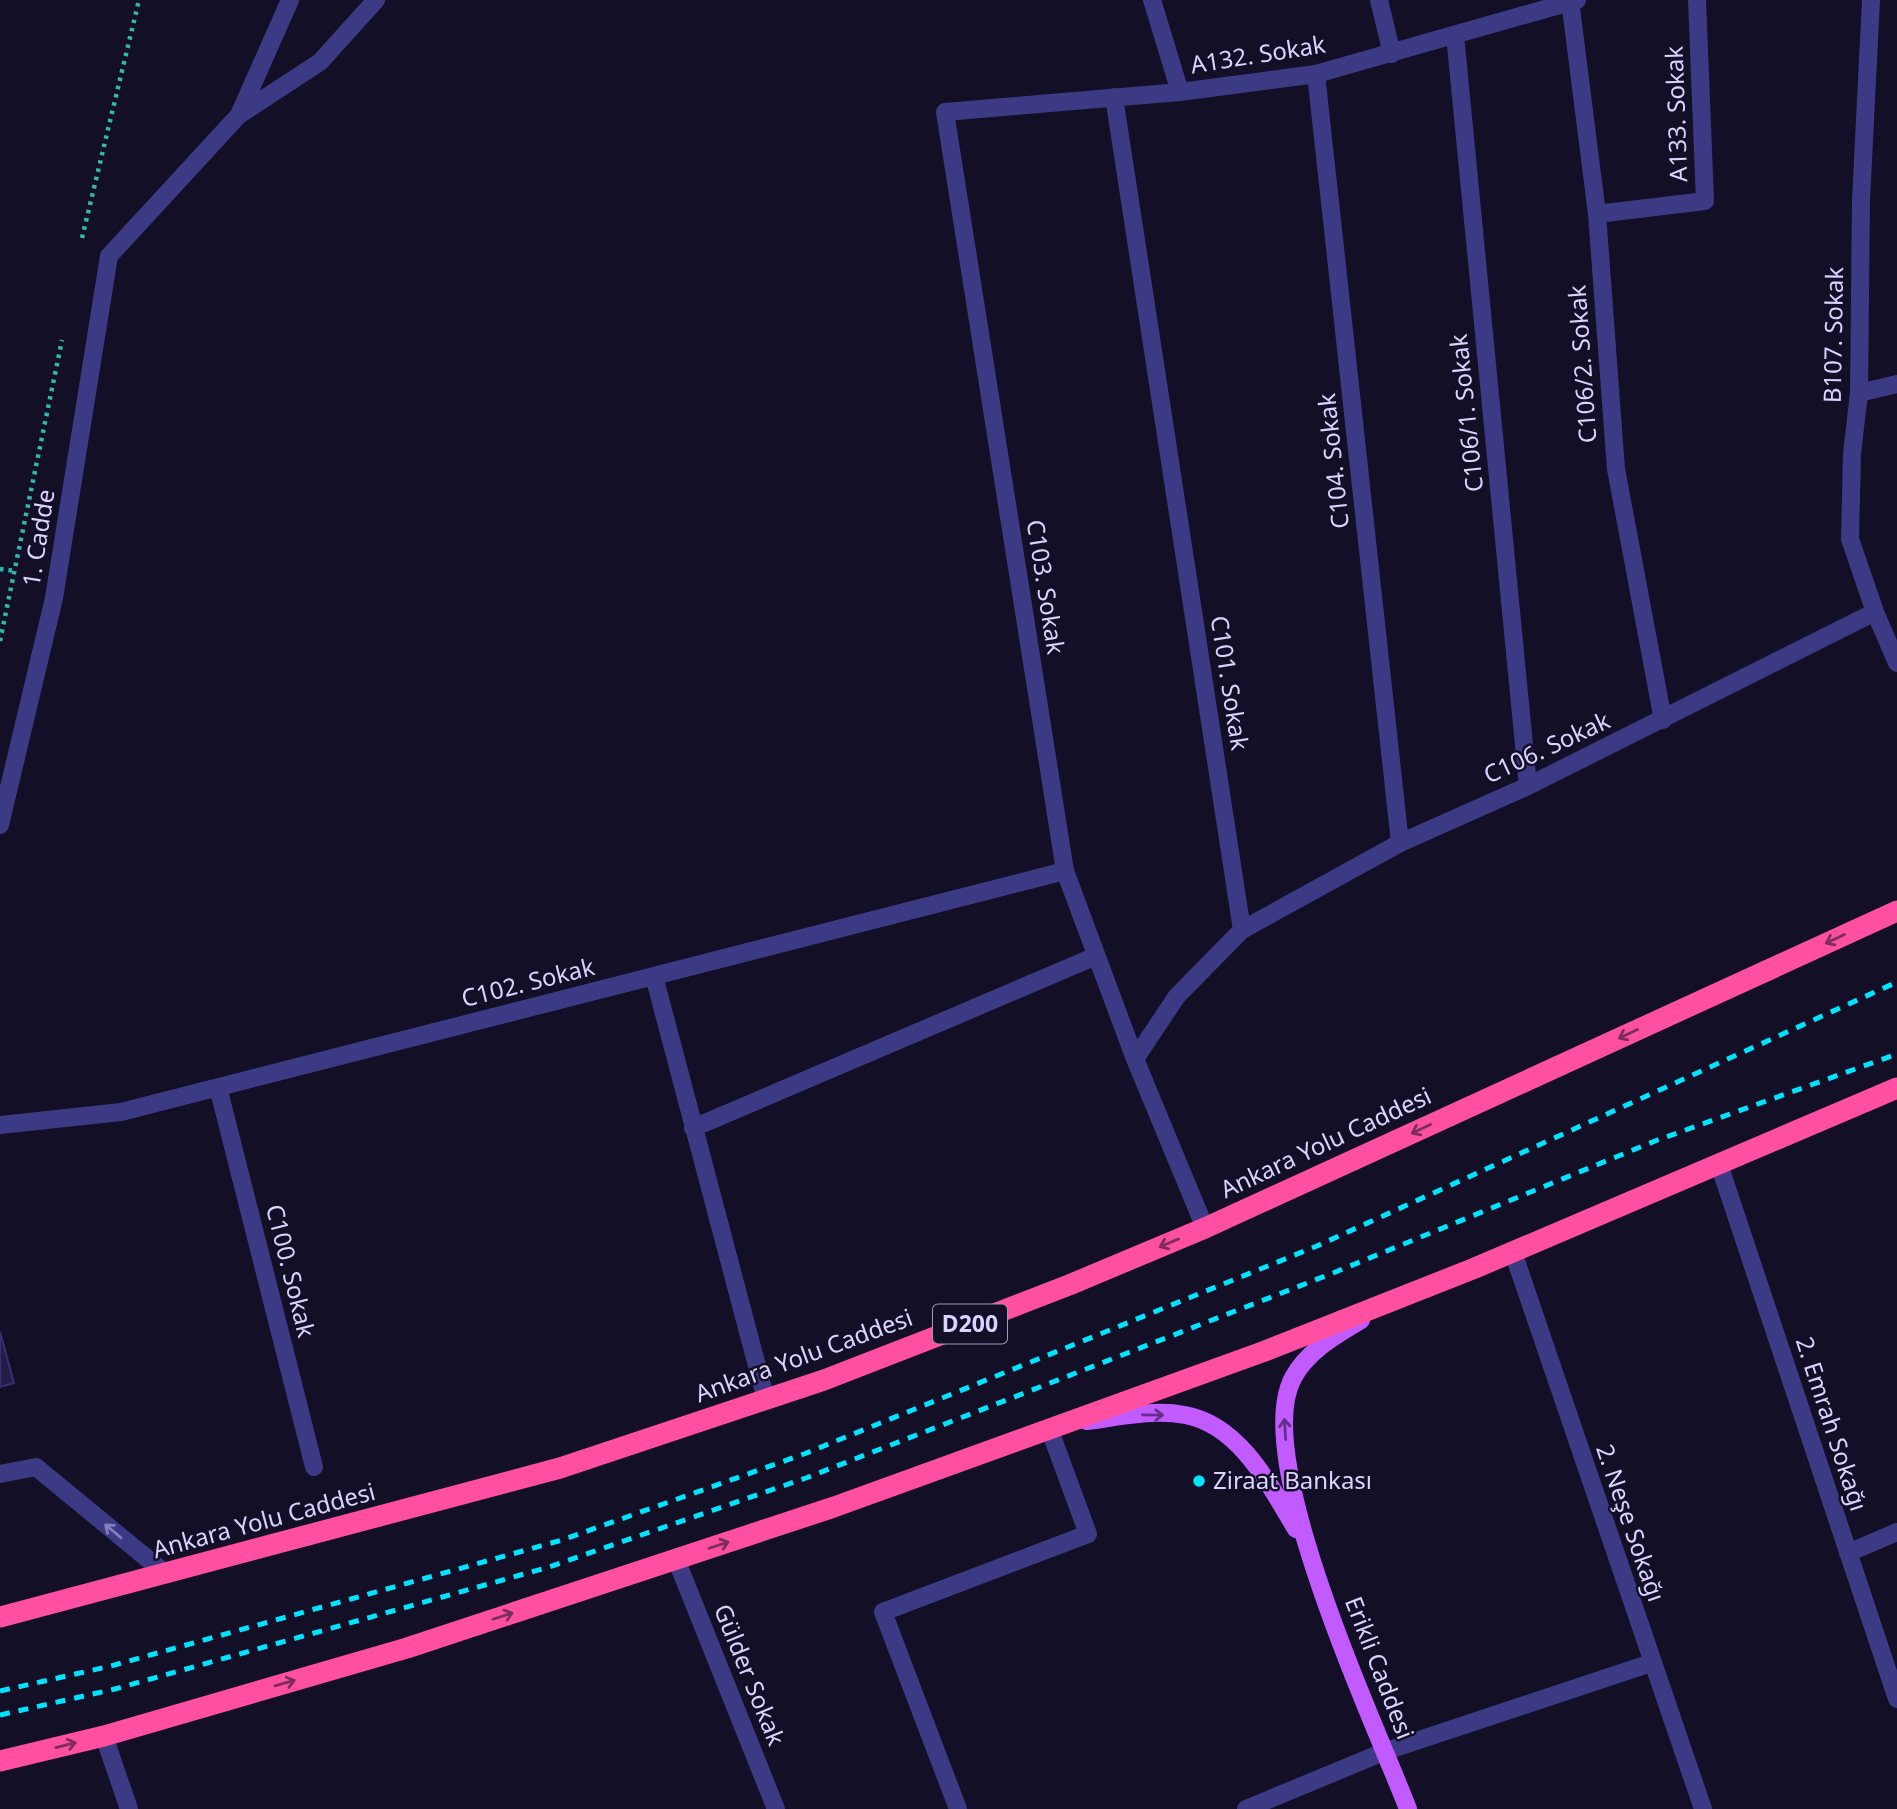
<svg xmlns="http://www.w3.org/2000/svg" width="1897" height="1809" font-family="'Noto Sans',sans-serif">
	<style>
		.building { fill: #241b47; stroke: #3b2d73; stroke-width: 2 }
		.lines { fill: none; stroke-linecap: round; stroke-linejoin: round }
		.path { stroke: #2fb8b0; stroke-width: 4.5; stroke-dasharray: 3.5 5; stroke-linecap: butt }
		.minor { stroke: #3d3a85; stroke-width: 18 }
		.major { stroke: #c25bff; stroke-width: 18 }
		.highway { stroke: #ff4fa3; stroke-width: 21 }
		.rail { stroke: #00e5ff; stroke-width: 5; stroke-dasharray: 10 9; stroke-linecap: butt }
		.oneway { stroke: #7d2c5e }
		.oneway2 { stroke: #623188 }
		.oneway3 { stroke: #837fbc }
		.poi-dot { fill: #00e5ff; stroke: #130f26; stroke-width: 2.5 }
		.labels { text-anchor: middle; stroke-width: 5; stroke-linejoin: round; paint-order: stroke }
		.shield { fill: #130f26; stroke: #9e99be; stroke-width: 2 }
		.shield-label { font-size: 23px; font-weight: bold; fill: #d9d4ff }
		.street-label { font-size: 24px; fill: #d9d4ff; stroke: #130f26 }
		.poi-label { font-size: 24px; fill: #d9d4ff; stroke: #130f26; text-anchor: start }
	</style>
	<rect width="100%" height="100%" fill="#130f26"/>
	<!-- building -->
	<path class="building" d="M 0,1332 L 14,1383 L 0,1387 Z"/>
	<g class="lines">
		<!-- path -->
		<path class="path" d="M 82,238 L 139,0
			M 0,569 L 15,571
			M 0,641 L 62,340"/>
		<!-- minor -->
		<path class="minor" d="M 1152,0 L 1180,92
			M 1379,0 L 1392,54
			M 1570,0 L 1597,214 L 1616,469 L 1663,720
			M 1871,0 L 1861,200 L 1859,393 L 1852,454 L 1850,539 L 1875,612 L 1897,663
			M 1455,35 L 1528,786
			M 1316,74 L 1400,843
			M 1114,97 L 1242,930 L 1177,996 L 1135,1059 L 1205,1228
			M 239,115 L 290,0
			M 1597,214 L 1705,201 L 1697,0
			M 1859,393 L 1897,384
			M 0,825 L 54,598 L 109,256 L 239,115 L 320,62 L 376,0
			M 1242,930 L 1400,843 L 1528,786 L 1875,612
			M 654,976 L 766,1400
			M 1135,1059 L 1065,871 L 945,112 L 1180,92 L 1316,74 L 1577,0
			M 218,1087 L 314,1467
			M 0,1125 L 121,1112 L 1065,871
			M 693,1128 L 1096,956
			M 1719,1164 L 1897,1699
			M 1513,1252 L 1703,1809
			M 0,1474 L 36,1467 L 166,1574
			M 1848,1553 L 1897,1532
			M 676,1559 L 776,1809
			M 104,1736 L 129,1809
			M 958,1809 L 883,1612 L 1088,1534 L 1049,1428
			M 1246,1809 L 1386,1751 L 1651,1663"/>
		<!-- major -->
		<path class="major" d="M 1361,1320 C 1336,1335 1307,1351 1293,1378 C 1250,1458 1375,1723 1408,1809
			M 1087,1421 C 1118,1417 1153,1409 1185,1415 C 1240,1425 1270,1486 1296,1529"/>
		<!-- highway -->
		<path class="highway" d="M 0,1617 L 560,1468 L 824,1380 L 1069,1285 L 1205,1228 L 1897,911
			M 0,1761 L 104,1736 L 407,1648 L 834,1507 L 1265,1351 L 1475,1268 L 1897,1088"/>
		<!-- rail -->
		<path class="rail" d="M 0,1691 L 111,1666 L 562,1540 L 804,1454 L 1317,1246 L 1897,982
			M 0,1715 L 115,1689 L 549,1567 L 806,1478 L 1333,1273 L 1655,1141 L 1897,1054"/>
	</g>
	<!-- one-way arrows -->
	<defs><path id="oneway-shaft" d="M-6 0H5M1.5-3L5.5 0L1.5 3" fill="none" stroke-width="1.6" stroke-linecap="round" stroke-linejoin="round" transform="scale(1.75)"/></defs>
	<g class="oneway">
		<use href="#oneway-shaft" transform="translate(1835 939) rotate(155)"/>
		<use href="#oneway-shaft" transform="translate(1628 1034) rotate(155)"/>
		<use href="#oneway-shaft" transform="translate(1421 1129) rotate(155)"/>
		<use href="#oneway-shaft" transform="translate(1169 1243) rotate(157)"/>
		<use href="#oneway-shaft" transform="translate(719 1545) rotate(-18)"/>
		<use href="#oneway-shaft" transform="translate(503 1616) rotate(-18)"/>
		<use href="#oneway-shaft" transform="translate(285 1683) rotate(-16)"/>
		<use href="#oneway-shaft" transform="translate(66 1745) rotate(-14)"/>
	</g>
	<g class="oneway2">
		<use href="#oneway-shaft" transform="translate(1153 1415) rotate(1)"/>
		<use href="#oneway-shaft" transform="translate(1285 1429) rotate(-94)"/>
	</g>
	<use class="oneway3" href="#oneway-shaft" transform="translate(113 1531) rotate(-140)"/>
	<!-- markers -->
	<circle class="poi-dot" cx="1199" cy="1481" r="7"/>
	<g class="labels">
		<!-- shield labels -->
		<rect class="shield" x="933" y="1304.5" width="74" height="39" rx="5"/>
		<g class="shield-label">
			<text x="970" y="1332">D200</text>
		</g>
		<!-- street labels -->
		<g class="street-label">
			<text transform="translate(1258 55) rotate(-9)" y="8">A132. Sokak</text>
			<text transform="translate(1677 114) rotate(-92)" y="8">A133. Sokak</text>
			<text transform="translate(1834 335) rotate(-89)" y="8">B107. Sokak</text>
			<text transform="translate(1583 364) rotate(-94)" y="8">C106/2. Sokak</text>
			<text transform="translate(1467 413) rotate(-96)" y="8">C106/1. Sokak</text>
			<text transform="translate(1334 461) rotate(-96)" y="8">C104. Sokak</text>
			<text transform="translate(39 538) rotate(-81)" y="8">1. Cadde</text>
			<text transform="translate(1045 587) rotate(81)" y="8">C103. Sokak</text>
			<text transform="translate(1229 683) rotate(81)" y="8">C101. Sokak</text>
			<text transform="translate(1547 748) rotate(-25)" y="8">C106. Sokak</text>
			<text transform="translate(528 983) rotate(-14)" y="8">C102. Sokak</text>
			<text transform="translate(1326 1143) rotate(-25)" y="8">Ankara Yolu Caddesi</text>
			<text transform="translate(290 1271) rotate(76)" y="8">C100. Sokak</text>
			<text transform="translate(804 1356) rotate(-20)" y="8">Ankara Yolu Caddesi</text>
			<text transform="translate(1831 1424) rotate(72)" y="8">2. Emrah Sokağı</text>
			<text transform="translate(264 1521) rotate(-15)" y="8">Ankara Yolu Caddesi</text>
			<text transform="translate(1630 1523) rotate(71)" y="8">2. Neşe Sokağı</text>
			<text transform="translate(1379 1668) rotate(69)" y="8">Erikli Caddesi</text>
			<text transform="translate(749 1675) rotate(68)" y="8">Gülder Sokak</text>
		</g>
		<!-- poi labels -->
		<g class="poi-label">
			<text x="1213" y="1489">Ziraat Bankası</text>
		</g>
	</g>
</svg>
